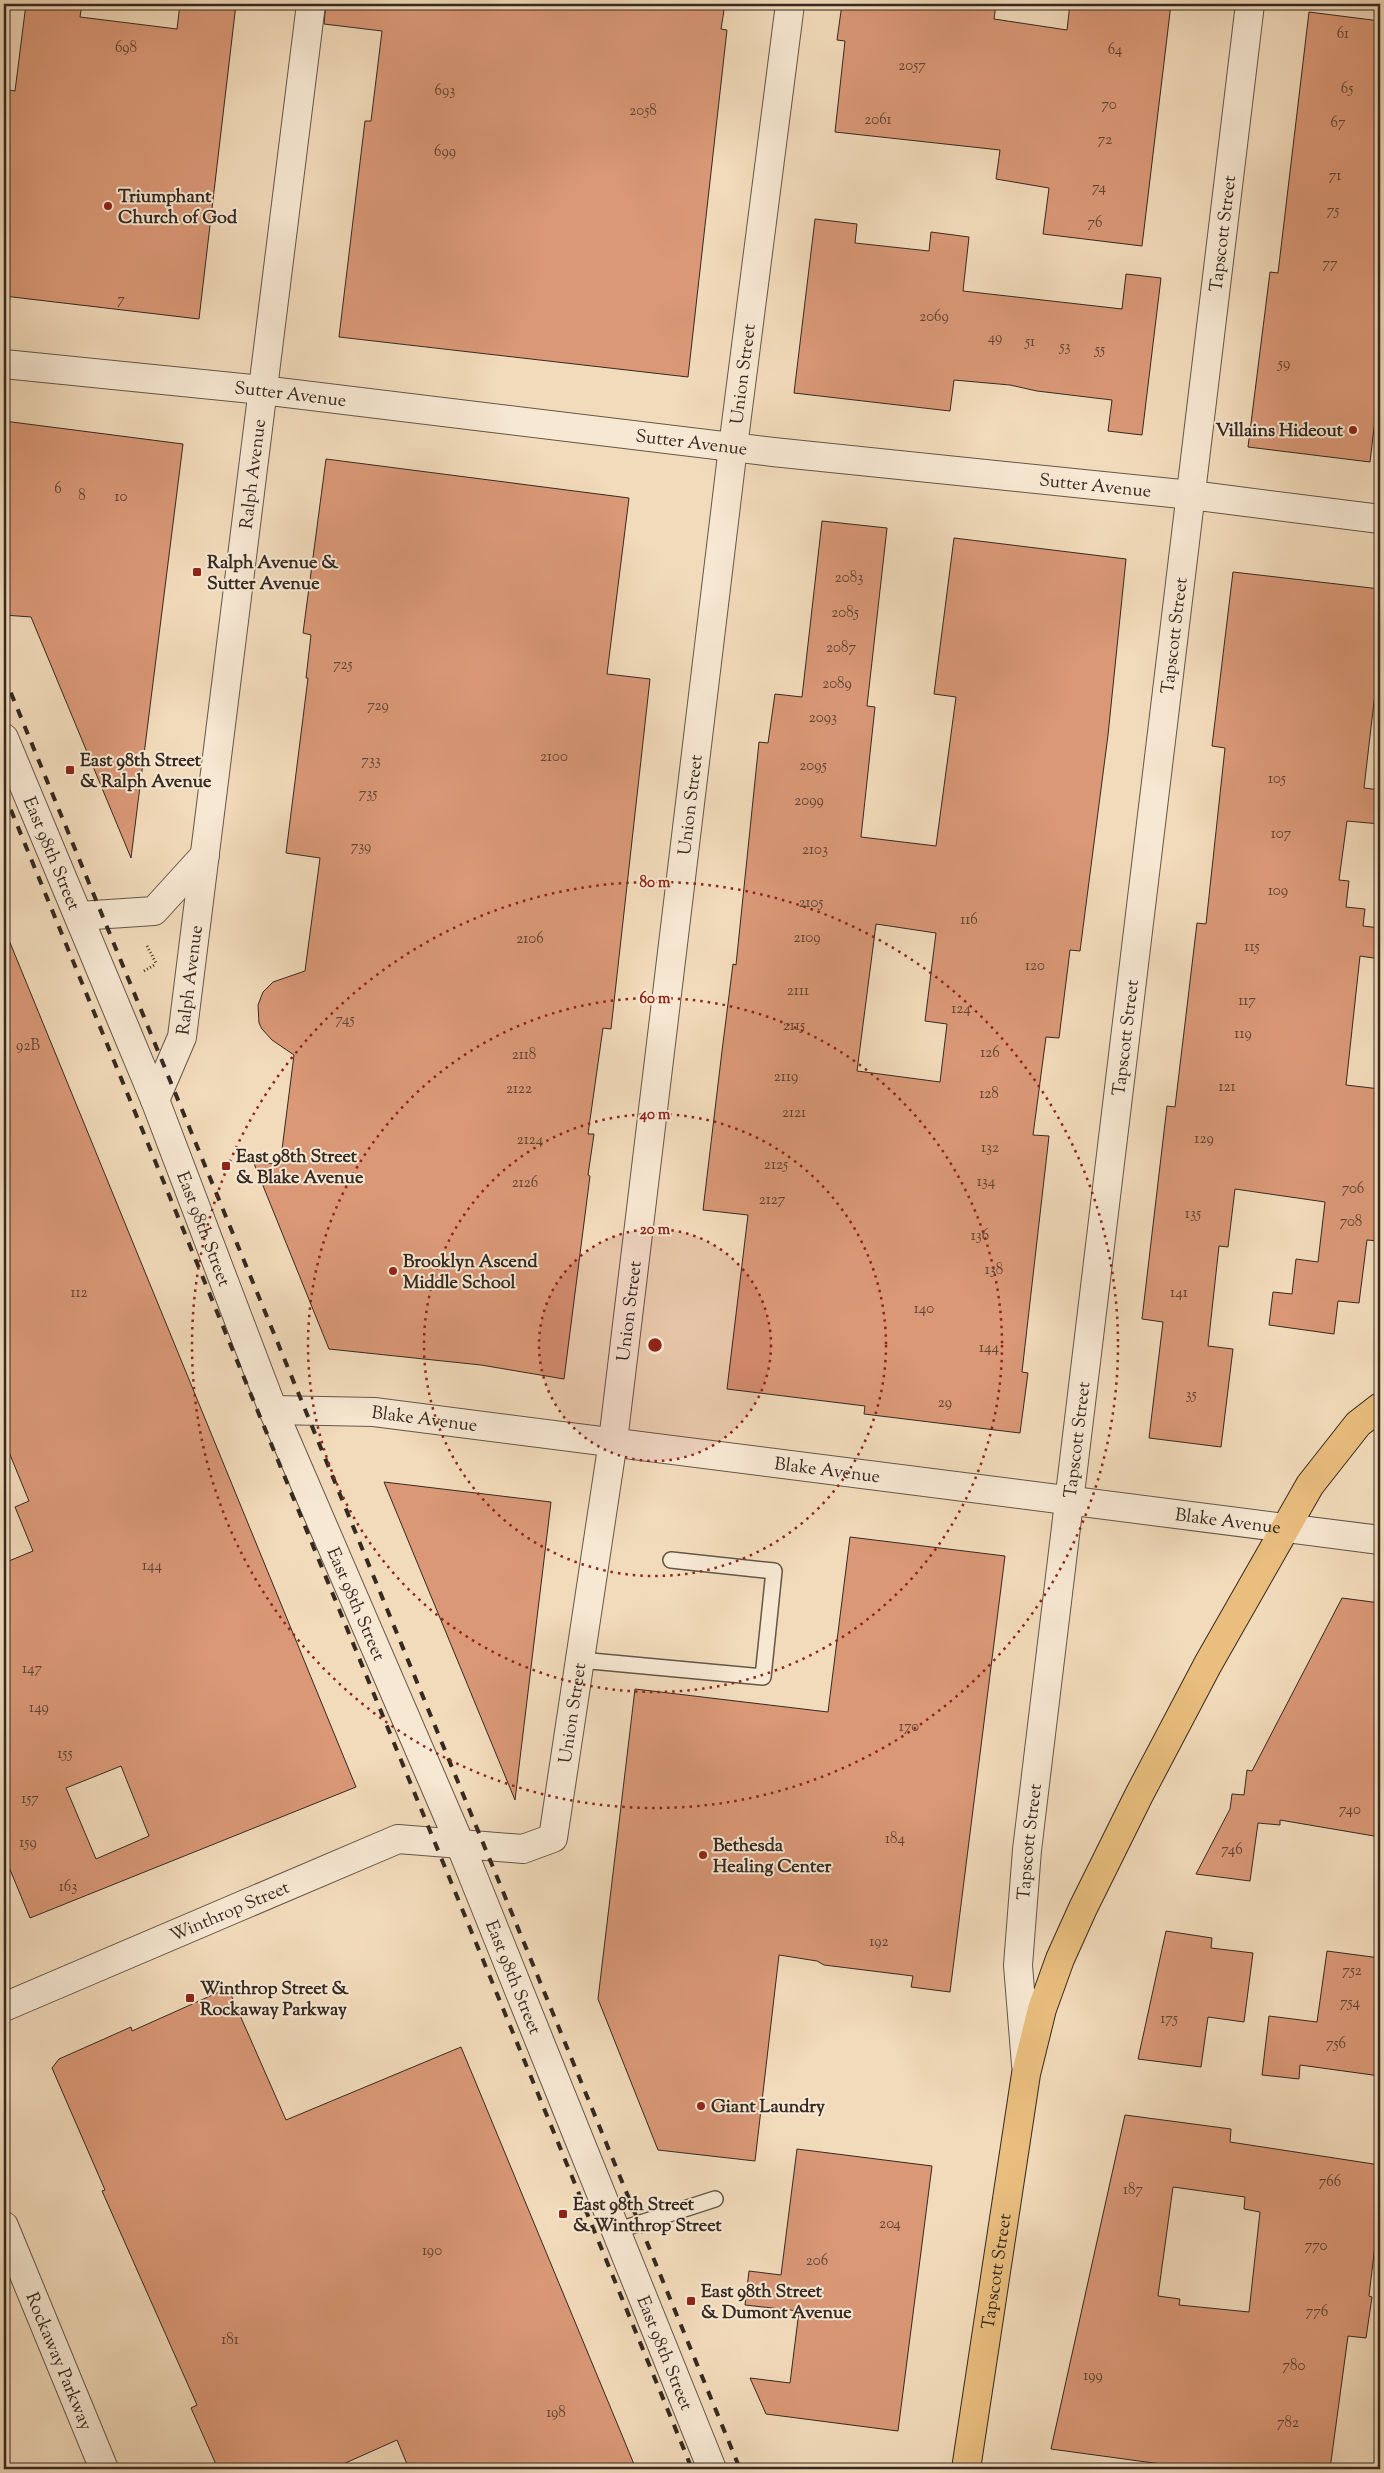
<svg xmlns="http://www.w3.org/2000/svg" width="1384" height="2473" font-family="'Sorts Mill Goudy',serif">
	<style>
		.building { fill: #da9877; stroke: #352921; fill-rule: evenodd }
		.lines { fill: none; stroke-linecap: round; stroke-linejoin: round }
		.service-casing { stroke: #645648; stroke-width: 18 }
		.minor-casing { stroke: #645648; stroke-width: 30 }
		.tertiary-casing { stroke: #645648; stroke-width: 30 }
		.primary-casing { stroke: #352921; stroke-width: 30 }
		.path { stroke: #352921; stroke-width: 3; stroke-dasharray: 1 2.5; stroke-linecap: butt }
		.service { stroke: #f7e8d3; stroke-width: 15 }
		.minor { stroke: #f7e8d3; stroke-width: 28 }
		.tertiary { stroke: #f7e8d3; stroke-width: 28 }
		.primary { stroke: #e9be7e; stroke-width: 28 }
		.rail { stroke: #352921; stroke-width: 4; stroke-dasharray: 9 9; stroke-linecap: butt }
		.ring { fill: none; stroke: #8f2418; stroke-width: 2.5; stroke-dasharray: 2.5 5 }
		.poi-dot { fill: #8f2418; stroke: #f7e8d3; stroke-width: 2 }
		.labels { text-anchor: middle; stroke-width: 4; stroke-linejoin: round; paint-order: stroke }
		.number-label { font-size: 15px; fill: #5e4536 }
		.poi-label { font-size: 18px; font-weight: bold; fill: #352921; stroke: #f7e8d3; text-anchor: start }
		.street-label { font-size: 18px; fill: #352921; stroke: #f7e8d3 }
		.centre { fill: #8f2418; stroke: #f7e8d3; stroke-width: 2.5 }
		.ring-label { font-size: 15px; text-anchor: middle; font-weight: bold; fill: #8f2418; stroke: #f7e8d3; stroke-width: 4; stroke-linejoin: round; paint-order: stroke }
	</style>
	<rect width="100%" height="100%" fill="#f2dbbb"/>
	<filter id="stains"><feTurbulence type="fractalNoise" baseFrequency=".004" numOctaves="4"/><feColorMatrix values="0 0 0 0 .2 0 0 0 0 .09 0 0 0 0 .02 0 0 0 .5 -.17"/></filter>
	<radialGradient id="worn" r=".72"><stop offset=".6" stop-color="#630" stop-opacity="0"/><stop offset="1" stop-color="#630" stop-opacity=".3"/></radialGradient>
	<!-- building -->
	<path class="building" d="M 26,4 L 82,4 L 80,17 L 177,29 L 180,4 L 236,4 L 199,319 L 4,296 L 4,89 L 15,91 Z
		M 326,4 L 725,4 L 721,29 L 727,30 L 688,377 L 339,337 L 365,121 L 371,121 L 382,31 L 324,24 Z
		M 842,4 L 996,4 L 994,19 L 1067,30 L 1070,4 L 1171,4 L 1142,246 L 1043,234 L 1049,188 L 996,179 L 1000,150 L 835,132 L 845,41 L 837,40 Z
		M 1309,12 L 1380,21 L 1380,377 L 1370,462 L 1248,447 L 1270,272 L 1278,273 Z
		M 815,219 L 857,224 L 855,243 L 929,251 L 931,232 L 969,237 L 963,291 L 1122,309 L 1126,274 L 1161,278 L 1142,435 L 1108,431 L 1112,400 L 1037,391 L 1010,385 L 954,380 L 950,411 L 794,393 Z
		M 4,421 L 183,444 L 131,858 L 31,617 L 4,615 Z
		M 326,459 L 629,498 L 607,674 L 650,679 L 611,1029 L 603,1028 L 588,1134 L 594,1134 L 588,1175 L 590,1176 L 564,1379 L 481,1365 L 329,1349 L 253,1161 L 280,1165 L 294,1055 L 272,1040 L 262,1029 L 259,1023 L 258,1005 L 263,992 L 273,982 L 305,971 L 320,858 L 286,853 L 308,678 L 306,678 L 311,635 L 303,633 Z
		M 822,521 L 887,528 L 867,706 L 875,707 L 861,837 L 936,846 L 956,697 L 934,694 L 954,538 L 1126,559 L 1108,735 L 1080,951 L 1070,950 L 1059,1038 L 1046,1037 L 1033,1135 L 1049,1136 L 1022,1372 L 1028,1373 L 1020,1433 L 864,1414 L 865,1406 L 727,1389 L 748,1215 L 703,1210 L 722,1051 L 733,964 L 736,965 L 759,742 L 768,743 L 775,694 L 802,697 ZM 876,924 L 936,933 L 925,1021 L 947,1024 L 940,1082 L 857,1071 Z
		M 1233,572 L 1380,589 L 1380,676 L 1377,676 L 1364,788 L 1380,790 L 1380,824 L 1347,821 L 1339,880 L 1349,881 L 1346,907 L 1365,909 L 1363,926 L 1380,928 L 1380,959 L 1360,956 L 1346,1085 L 1380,1089 L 1380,1241 L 1367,1240 L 1359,1303 L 1338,1301 L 1334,1334 L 1269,1325 L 1273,1292 L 1292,1294 L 1296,1259 L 1318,1262 L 1325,1202 L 1235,1189 L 1228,1247 L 1219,1246 L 1208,1346 L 1233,1349 L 1221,1447 L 1149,1438 L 1163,1322 L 1142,1319 L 1167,1106 L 1175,1107 L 1197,923 L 1206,924 L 1225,748 L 1212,746 Z
		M 4,928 L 356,1787 L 30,1918 L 4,1855 L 4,1563 L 33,1551 L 15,1507 L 29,1501 L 4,1440 ZM 121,1766 L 149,1836 L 96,1859 L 66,1788 Z
		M 384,1482 L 551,1502 L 515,1800 Z
		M 850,1537 L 1005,1556 L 950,1992 L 911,1987 L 913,1976 L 824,1965 L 817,1961 L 779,1955 L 755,2161 L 658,2150 L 598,1999 L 635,1689 L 828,1712 Z
		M 1342,1598 L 1380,1603 L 1380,1837 L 1280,1820 L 1280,1825 L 1258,1823 L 1250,1881 L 1196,1874 L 1230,1809 L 1232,1794 L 1244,1795 L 1247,1770 L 1252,1771 Z
		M 1166,1931 L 1212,1938 L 1211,1948 L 1253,1953 L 1244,2022 L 1208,2017 L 1201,2067 L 1138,2059 Z
		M 1327,1951 L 1380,1958 L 1380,2076 L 1300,2065 L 1299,2079 L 1262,2075 L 1269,2016 L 1317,2022 Z
		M 228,1988 L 286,2120 L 461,2047 L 636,2469 L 409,2469 L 397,2440 L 332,2469 L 218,2469 L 191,2408 L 197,2405 L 102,2191 L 105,2190 L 52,2068 L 59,2059 L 131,2027 L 132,2031 Z
		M 1125,2115 L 1231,2129 L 1230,2142 L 1380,2165 L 1380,2202 L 1369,2296 L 1372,2297 L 1366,2338 L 1348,2336 L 1330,2469 L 1182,2469 L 1183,2467 L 1051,2449 ZM 1173,2187 L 1245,2197 L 1244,2209 L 1260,2212 L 1249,2312 L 1179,2305 L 1180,2299 L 1158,2296 Z
		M 797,2149 L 932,2166 L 898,2431 L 766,2414 L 750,2378 L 790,2383 L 799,2311 L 745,2305 L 749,2271 L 781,2275 Z"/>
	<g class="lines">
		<defs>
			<path id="service" d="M 580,1660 L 763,1677 L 774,1571 L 671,1560
				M 616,2231 L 715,2199"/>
			<g id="minor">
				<path id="s1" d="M 4,738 L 155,1100 L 273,1410 L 460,1844 L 712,2469"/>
				<path d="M 79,916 L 154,911 L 205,855"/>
				<path id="s2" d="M 155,1100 L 182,1037 L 311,4"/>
				<path id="s3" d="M 273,1410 L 374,1412 L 1380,1540"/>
				<path id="s4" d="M 4,2007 L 398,1839 L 523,1849 L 553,1838 L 613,1441 L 733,447 L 790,4"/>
				<path id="s5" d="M 1026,2065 L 1018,1965 L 1027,1850 L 1250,4"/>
			</g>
			<g id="tertiary">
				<path id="s6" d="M 4,364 L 262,390 L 773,452 L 1191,495 L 1380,519"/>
				<path id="s7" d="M 4,2226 L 104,2469"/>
			</g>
			<g id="primary">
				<path id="s8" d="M 966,2469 L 1026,2074 L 1042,2009 L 1060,1959 L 1083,1908 L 1139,1795 L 1208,1664 L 1310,1485 L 1358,1424 L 1380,1407"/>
			</g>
		</defs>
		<!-- service casing -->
		<use href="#service" class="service-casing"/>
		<!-- minor casing -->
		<use href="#minor" class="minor-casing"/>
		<!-- tertiary casing -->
		<use href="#tertiary" class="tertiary-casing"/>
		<!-- primary casing -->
		<use href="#primary" class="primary-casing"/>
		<!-- path -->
		<path class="path" d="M 147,946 L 156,963
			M 144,971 L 156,964"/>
		<!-- service -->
		<use href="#service" class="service"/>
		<!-- minor -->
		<use href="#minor" class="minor"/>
		<!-- tertiary -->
		<use href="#tertiary" class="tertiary"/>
		<!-- primary -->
		<use href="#primary" class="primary"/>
		<!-- rail -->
		<path class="rail" d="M 4,676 L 740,2469
			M 4,793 L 692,2469"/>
	</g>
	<!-- distance rings -->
	<circle cx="655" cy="1345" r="116" fill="#8f2418" fill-opacity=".12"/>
	<g class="ring">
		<circle cx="655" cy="1345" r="116"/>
		<circle cx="655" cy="1345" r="231"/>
		<circle cx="655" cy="1345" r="347"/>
		<circle cx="655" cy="1345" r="463"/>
	</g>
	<!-- markers -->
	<g class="poi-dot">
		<circle cx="108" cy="206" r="5"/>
		<circle cx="1353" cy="430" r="5"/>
		<rect x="192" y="567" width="10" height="10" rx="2.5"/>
		<rect x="65" y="765" width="10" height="10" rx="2.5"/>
		<rect x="221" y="1161" width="10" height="10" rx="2.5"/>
		<circle cx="393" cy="1271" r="5"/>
		<circle cx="703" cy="1855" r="5"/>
		<rect x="185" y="1993" width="10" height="10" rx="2.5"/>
		<circle cx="701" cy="2106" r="5"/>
		<rect x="558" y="2209" width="10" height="10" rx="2.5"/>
		<rect x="686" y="2296" width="10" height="10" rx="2.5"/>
	</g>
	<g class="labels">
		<!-- number labels -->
		<g class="number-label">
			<text x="1343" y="38">61</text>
			<text x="126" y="52">698</text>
			<text x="1115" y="54">64</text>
			<text x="912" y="70">2057</text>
			<text x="1347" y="93">65</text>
			<text x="445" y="95">693</text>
			<text x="1109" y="109">70</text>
			<text x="643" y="115">2058</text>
			<text x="878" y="124">2061</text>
			<text x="1338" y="127">67</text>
			<text x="1105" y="144">72</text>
			<text x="445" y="156">699</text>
			<text x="1335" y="180">71</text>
			<text x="1099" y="192">74</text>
			<text x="1333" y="215">75</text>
			<text x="1095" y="227">76</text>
			<text x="1330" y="268">77</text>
			<text x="121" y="304">7</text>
			<text x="934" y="321">2069</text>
			<text x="995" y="342">49</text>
			<text x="1030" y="346">51</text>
			<text x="1065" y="351">53</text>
			<text x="1100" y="354">55</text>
			<text x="1284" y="368">59</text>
			<text x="58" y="493">6</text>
			<text x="82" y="500">8</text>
			<text x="121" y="501">10</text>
			<text x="849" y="582">2083</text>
			<text x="845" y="617">2085</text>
			<text x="841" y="652">2087</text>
			<text x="343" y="669">725</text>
			<text x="837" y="688">2089</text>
			<text x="378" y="710">729</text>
			<text x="823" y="722">2093</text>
			<text x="554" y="761">2100</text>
			<text x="371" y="765">733</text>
			<text x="813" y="770">2095</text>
			<text x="1277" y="783">105</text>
			<text x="368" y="798">735</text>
			<text x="809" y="805">2099</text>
			<text x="1281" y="838">107</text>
			<text x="361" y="851">739</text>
			<text x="815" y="854">2103</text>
			<text x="1278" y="895">109</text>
			<text x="811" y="907">2105</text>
			<text x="969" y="924">116</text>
			<text x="807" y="942">2109</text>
			<text x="530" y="943">2106</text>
			<text x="1252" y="951">115</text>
			<text x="1035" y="970">120</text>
			<text x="798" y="995">2111</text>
			<text x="1247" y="1005">117</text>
			<text x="961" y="1013">124</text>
			<text x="345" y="1024">745</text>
			<text x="794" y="1030">2115</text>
			<text x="1243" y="1038">119</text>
			<text x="28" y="1050">92B</text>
			<text x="990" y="1057">126</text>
			<text x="524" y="1059">2118</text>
			<text x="786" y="1081">2119</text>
			<text x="1227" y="1091">121</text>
			<text x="519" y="1093">2122</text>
			<text x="989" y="1098">128</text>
			<text x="794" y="1117">2121</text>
			<text x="1204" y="1143">129</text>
			<text x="530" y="1144">2124</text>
			<text x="990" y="1152">132</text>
			<text x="776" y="1169">2125</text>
			<text x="986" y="1186">134</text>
			<text x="525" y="1187">2126</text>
			<text x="1353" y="1193">706</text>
			<text x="772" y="1204">2127</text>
			<text x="1193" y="1218">135</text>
			<text x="1351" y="1226">708</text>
			<text x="980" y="1240">136</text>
			<text x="994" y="1274">138</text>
			<text x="79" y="1297">112</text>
			<text x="1179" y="1297">141</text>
			<text x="924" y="1313">140</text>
			<text x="989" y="1352">144</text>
			<text x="1191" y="1399">35</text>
			<text x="945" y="1407">29</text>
			<text x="152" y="1570">144</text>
			<text x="32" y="1673">147</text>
			<text x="39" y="1712">149</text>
			<text x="909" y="1731">170</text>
			<text x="65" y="1758">155</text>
			<text x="30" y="1803">157</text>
			<text x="1350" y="1814">740</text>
			<text x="895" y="1843">184</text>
			<text x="28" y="1847">159</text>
			<text x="1232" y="1854">746</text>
			<text x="68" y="1891">163</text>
			<text x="879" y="1946">192</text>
			<text x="1352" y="1975">752</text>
			<text x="1350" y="2007">754</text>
			<text x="1169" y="2023">175</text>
			<text x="1336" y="2048">756</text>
			<text x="1330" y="2186">766</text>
			<text x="1133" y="2194">187</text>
			<text x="890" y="2228">204</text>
			<text x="1316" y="2250">770</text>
			<text x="432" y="2255">190</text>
			<text x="817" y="2265">206</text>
			<text x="1317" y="2316">776</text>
			<text x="230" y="2344">181</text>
			<text x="1294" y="2370">780</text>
			<text x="1093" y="2380">199</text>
			<text x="556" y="2417">198</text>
			<text x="1288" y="2427">782</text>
		</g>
		<!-- poi labels -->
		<g class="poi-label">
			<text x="118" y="202">Triumphant<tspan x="118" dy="21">Church of God</tspan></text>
			<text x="1343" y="436" text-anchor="end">Villains Hideout</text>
			<text x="207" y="568">Ralph Avenue &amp;<tspan x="207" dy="21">Sutter Avenue</tspan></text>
			<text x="80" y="766">East 98th Street<tspan x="80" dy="21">&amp; Ralph Avenue</tspan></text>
			<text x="236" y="1162">East 98th Street<tspan x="236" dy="21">&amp; Blake Avenue</tspan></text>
			<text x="403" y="1267">Brooklyn Ascend<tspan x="403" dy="21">Middle School</tspan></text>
			<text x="713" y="1851">Bethesda<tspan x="713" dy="21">Healing Center</tspan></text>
			<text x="200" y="1994">Winthrop Street &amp;<tspan x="200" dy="21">Rockaway Parkway</tspan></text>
			<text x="711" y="2112">Giant Laundry</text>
			<text x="573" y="2210">East 98th Street<tspan x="573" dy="21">&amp; Winthrop Street</tspan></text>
			<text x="701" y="2297">East 98th Street<tspan x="701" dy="21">&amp; Dumont Avenue</tspan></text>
		</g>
		<!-- street labels -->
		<g class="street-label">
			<text dy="6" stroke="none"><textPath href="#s5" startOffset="1844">Tapscott Street</textPath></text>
			<text dy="6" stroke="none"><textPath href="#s4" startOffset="2062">Union Street</textPath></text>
			<text dy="6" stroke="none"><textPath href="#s6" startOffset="288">Sutter Avenue</textPath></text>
			<text dy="6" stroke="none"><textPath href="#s6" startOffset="692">Sutter Avenue</textPath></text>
			<text dy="6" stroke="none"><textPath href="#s2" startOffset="636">Ralph Avenue</textPath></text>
			<text dy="6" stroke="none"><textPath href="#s6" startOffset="1098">Sutter Avenue</textPath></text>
			<text dy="6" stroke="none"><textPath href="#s5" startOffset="1439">Tapscott Street</textPath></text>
			<text dy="6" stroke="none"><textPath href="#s4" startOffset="1628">Union Street</textPath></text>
			<text dy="6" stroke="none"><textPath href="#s1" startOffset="125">East 98th Street</textPath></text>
			<text dy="6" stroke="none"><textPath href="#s2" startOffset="126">Ralph Avenue</textPath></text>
			<text dy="6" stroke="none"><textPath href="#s5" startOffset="1034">Tapscott Street</textPath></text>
			<text dy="6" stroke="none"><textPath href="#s1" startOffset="530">East 98th Street</textPath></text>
			<text dy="6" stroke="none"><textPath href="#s4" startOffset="1118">Union Street</textPath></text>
			<text dy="6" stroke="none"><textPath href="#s3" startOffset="152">Blake Avenue</textPath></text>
			<text dy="6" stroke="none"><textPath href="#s5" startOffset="629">Tapscott Street</textPath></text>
			<text dy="6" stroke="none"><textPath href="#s3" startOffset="558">Blake Avenue</textPath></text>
			<text dy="6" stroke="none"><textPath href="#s3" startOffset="962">Blake Avenue</textPath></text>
			<text dy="6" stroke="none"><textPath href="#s1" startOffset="935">East 98th Street</textPath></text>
			<text dy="6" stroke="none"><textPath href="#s4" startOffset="712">Union Street</textPath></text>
			<text dy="6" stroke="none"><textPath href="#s5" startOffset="224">Tapscott Street</textPath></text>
			<text dy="6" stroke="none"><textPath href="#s4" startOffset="245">Winthrop Street</textPath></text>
			<text dy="6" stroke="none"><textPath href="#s1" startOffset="1340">East 98th Street</textPath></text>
			<text dy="6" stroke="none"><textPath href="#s8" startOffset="200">Tapscott Street</textPath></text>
			<text dy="6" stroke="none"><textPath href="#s1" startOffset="1745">East 98th Street</textPath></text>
			<text dy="6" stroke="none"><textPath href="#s7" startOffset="146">Rockaway Parkway</textPath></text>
		</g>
	</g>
	<circle cx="655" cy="1345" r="8" class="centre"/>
	<g class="ring-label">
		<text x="655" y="887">80 m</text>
		<text x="655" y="1003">60 m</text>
		<text x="655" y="1119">40 m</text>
		<text x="655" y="1234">20 m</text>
	</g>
	<!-- margin -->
	<rect width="1384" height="2473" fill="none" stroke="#f2dbbb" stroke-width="20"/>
	<rect x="5" y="5" width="1374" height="2463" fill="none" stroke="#352921" stroke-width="2.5"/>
	<rect x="10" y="10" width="1364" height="2453" fill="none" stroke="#352921"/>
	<rect width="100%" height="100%" filter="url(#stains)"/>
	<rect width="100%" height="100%" fill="url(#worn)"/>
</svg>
